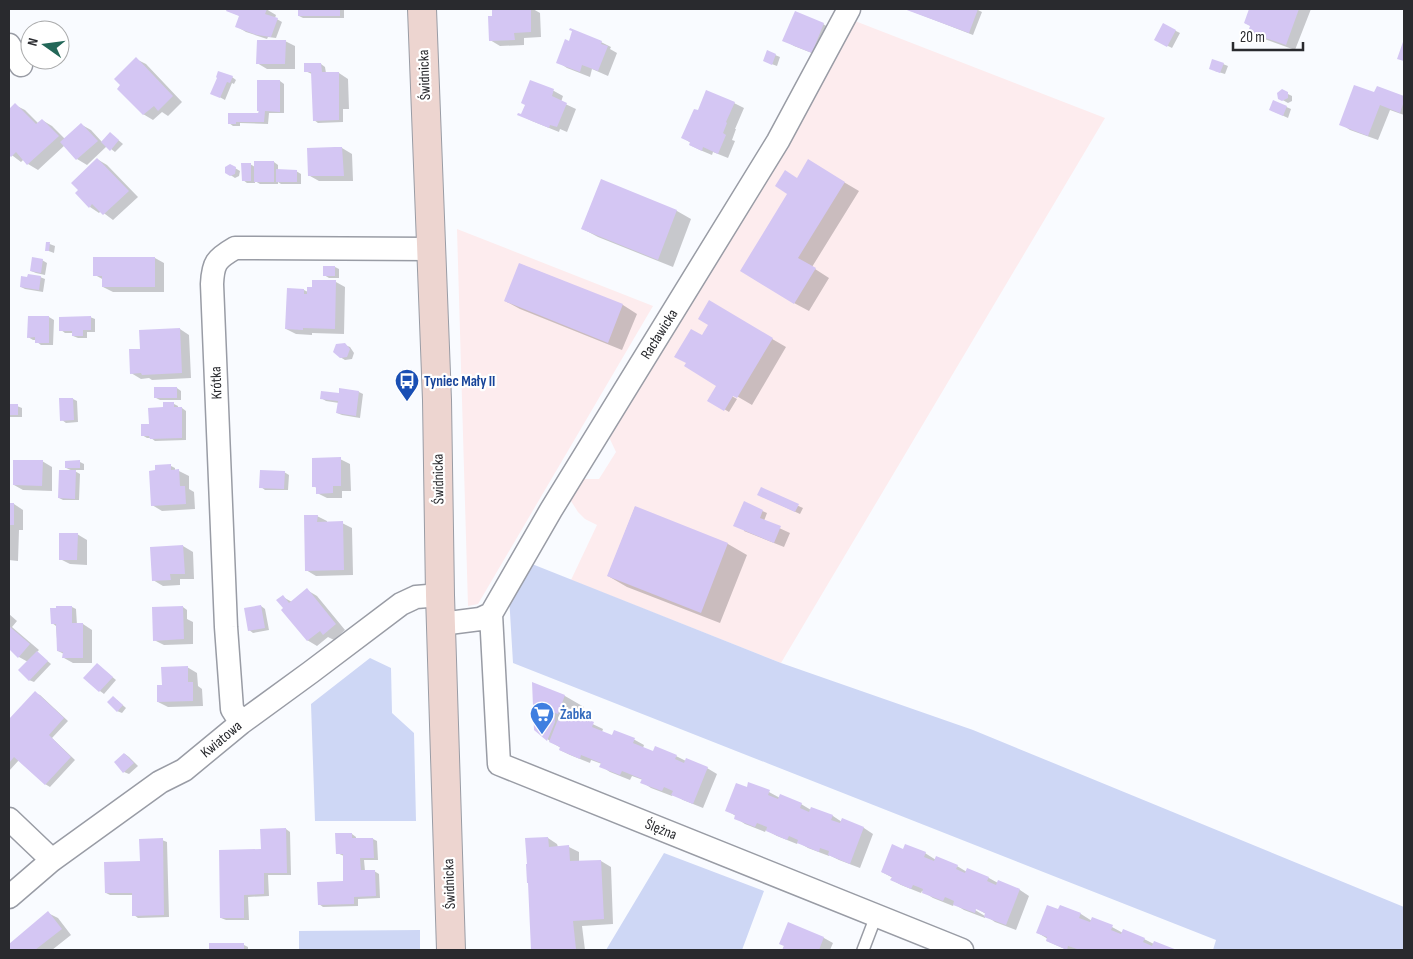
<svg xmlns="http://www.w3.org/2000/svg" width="1413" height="959" font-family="'Sofia Sans Condensed',sans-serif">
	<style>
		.commercial { fill: #fdecee }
		.green { fill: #ced7f5 }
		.shadow { fill: #0003 }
		.building { fill: #d4c6f3 }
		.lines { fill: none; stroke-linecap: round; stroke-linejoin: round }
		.lane-casing { stroke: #999ca5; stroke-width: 14 }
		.street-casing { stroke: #999ca5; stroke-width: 25 }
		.secondary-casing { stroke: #999ca5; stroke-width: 30 }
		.lane { stroke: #fff; stroke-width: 11 }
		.street { stroke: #fff; stroke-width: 22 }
		.secondary { stroke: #edd5d0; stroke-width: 28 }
		.labels { text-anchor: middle; stroke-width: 4.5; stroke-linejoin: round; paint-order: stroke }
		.street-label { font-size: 15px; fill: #292a2e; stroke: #fff }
		.transit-label { font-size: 15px; font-weight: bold; fill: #164399; stroke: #fff; text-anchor: start }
		.shop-label { font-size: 15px; font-weight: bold; fill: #366cbe; stroke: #fff; text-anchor: start }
	</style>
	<rect width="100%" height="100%" fill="#f9fbff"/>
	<!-- commercial -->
	<path class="commercial" d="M 855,21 L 1105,118 L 781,663 L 571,580 L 597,525 L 585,519 L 578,512 L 569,498 L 581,479 L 599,479 L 616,452 L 608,435 Z
		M 457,229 L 653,306 L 478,604 L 468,606 Z"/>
	<!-- green -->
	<path class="green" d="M 527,562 L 781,663 L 973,730 L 1404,907 L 1404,950 L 1213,950 L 1216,940 L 513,663 L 509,596 Z
		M 370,658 L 391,668 L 392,713 L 414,733 L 416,821 L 315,821 L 311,704 Z
		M 664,853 L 764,891 L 742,950 L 606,950 Z
		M 420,930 L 420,950 L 299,950 L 299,931 Z"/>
	<!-- shadow -->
	<path class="shadow" d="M 228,9 L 266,9 L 276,15 L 275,18 L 282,22 L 276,38 L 268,37 L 267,39 L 246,32 L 236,26 L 240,16 L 228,11 Z
		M 299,9 L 344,9 L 344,18 L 303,18 L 299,16 Z
		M 493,9 L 533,9 L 540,13 L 541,37 L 524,38 L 524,45 L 500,46 L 490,40 L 494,17 Z
		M 906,9 L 976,9 L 982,12 L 973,35 Z
		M 1251,9 L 1311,9 L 1295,50 L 1259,37 L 1250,31 L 1251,26 L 1245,23 Z
		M 823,24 L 833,30 L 822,57 L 794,46 L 784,40 Z
		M 1164,25 L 1180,33 L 1172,48 L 1156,40 Z
		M 285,41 L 295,46 L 295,69 L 267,69 L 257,63 Z
		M 570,42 L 601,42 L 611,47 L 610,49 L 617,53 L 608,76 L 592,69 L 590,77 L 567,68 L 558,62 Z
		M 768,52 L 780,57 L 777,66 L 769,63 Z
		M 136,59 L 146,64 L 182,102 L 168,116 L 162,112 L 153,120 L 143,114 L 122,85 Z
		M 321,64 L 325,67 L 326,73 L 339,73 L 348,79 L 349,109 L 343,109 L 343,122 L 318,123 L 314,120 L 312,74 L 305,71 Z
		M 1223,64 L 1228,66 L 1225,74 L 1215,71 Z
		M 232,77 L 236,80 L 234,84 L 232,83 L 225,100 L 212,93 Z
		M 280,81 L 284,84 L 284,113 L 269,113 L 268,124 L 240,123 L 240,126 L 233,126 L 229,123 L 260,114 L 260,112 L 258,111 Z
		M 531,82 L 554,91 L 563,96 L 561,102 L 576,109 L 567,132 L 560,129 L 559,132 L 532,121 L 522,116 L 526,105 Z
		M 1377,88 L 1404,98 L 1404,115 L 1390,110 L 1378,140 L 1350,130 L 1341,124 L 1375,94 Z
		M 1282,91 L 1292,96 L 1292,101 L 1288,103 L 1279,98 Z
		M 1273,101 L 1291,109 L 1288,118 L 1275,112 Z
		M 734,103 L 744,108 L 735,129 L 736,129 L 732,140 L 735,141 L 728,158 L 713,152 L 712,155 L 700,150 L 690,145 L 691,143 L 683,138 L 698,112 Z
		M 15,105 L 25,110 L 39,124 L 42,120 L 52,126 L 65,139 L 82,125 L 91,130 L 102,142 L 110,133 L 123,144 L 115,152 L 107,146 L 87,165 L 77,159 L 65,145 L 38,170 L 28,164 L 24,159 L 21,162 L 9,153 L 9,111 Z
		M 342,148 L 352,154 L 353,181 L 319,181 L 310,176 Z
		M 97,159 L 107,165 L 138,197 L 113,220 L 101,211 L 99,213 L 90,207 Z
		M 808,161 L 859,191 L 812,267 L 829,278 L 809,311 L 794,303 L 789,193 Z
		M 274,162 L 278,165 L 278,171 L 296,171 L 301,174 L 301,184 L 281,184 L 278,182 L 278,184 L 260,184 L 255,181 L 255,183 L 247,183 L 243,180 L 250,164 L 255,167 Z
		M 230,165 L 240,171 L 239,176 L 235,178 L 226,172 Z
		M 602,181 L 677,211 L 691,219 L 673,267 L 598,237 L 583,229 Z
		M 47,243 L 55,246 L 54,253 L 46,250 Z
		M 155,258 L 164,263 L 164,292 L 113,292 L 103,287 L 104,280 L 95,275 Z
		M 42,260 L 47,263 L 45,275 L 36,273 L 31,271 Z
		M 520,264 L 623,305 L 637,314 L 622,350 L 520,309 L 505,301 Z
		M 335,267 L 339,269 L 339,278 L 329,278 L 324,275 Z
		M 40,277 L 45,279 L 43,292 L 25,289 L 21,287 Z
		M 336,282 L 345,287 L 344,334 L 312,333 L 312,335 L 296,334 L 286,329 L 304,290 L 308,292 Z
		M 709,302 L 786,347 L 752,405 L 685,366 L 709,325 Z
		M 29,317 L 49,317 L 54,320 L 53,345 L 41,345 L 37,342 L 37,340 L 33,340 L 28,337 Z
		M 90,317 L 95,319 L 95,332 L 87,332 L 87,338 L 78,338 L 73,336 L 73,333 L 65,333 L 61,330 Z
		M 180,329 L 189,335 L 191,378 L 152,380 L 149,378 L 141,379 L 131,373 L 141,350 Z
		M 345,345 L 350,347 L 354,353 L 352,359 L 345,360 L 340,357 Z
		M 177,388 L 181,391 L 181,400 L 160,400 L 156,398 Z
		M 717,388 L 737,399 L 729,412 L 709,400 Z
		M 341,389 L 359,392 L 363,394 L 360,418 L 342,415 L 337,413 L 339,403 L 326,401 L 321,398 L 340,395 Z
		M 73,399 L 77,401 L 78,422 L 66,423 L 62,420 Z
		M 174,404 L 178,406 L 178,408 L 182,408 L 186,411 L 186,440 L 155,441 L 151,438 L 147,438 L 142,435 L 164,409 Z
		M 9,406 L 17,406 L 22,408 L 22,417 L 9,417 Z
		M 340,459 L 350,464 L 351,491 L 342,491 L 342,498 L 327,498 L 317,493 L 317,488 L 313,486 Z
		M 42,461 L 52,467 L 52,491 L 23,490 L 14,485 Z
		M 66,462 L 80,462 L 84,464 L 84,470 L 73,470 L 80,474 L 79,500 L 63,500 L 59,498 L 73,471 L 66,468 Z
		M 171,466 L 175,468 L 175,471 L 179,471 L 189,476 L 189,489 L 194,492 L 195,509 L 162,511 L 152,505 Z
		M 284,472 L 289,475 L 288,490 L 265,490 L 261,487 Z
		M 761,489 L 803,508 L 800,514 L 763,497 Z
		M 744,503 L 767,513 L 764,521 L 790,533 L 784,547 L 744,531 Z
		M 9,504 L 14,504 L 23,510 L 23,530 L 19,530 L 18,561 L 9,560 Z
		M 635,507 L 728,544 L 747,555 L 720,623 L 627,587 L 608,576 Z
		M 317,516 L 327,521 L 327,523 L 342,523 L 352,528 L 353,575 L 316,576 L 306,570 Z
		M 77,534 L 87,540 L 87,565 L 70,564 L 60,559 Z
		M 183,546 L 193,552 L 194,579 L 180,579 L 180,585 L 163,586 L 153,580 L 151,548 Z
		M 307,590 L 317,596 L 345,630 L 334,640 L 328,637 L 317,646 L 307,640 L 284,608 L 283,597 L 292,602 Z
		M 261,606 L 265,609 L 269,630 L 253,633 L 249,630 Z
		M 72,607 L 76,609 L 77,625 L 83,624 L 92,630 L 92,663 L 73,663 L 64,658 L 64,654 L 58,651 L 56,626 L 52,623 L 57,609 Z
		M 183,607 L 187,610 L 187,619 L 193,622 L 193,644 L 164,645 L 154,640 Z
		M 9,614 L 17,621 L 12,627 L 39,650 L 37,652 L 51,664 L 34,682 L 29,680 L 28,662 L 19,657 L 9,647 Z
		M 97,664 L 116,680 L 104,694 L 100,691 Z
		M 187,667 L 197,673 L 198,686 L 202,689 L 203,706 L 168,707 L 158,702 L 164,686 Z
		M 533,684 L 565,696 L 584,707 L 580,718 L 603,729 L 602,732 L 612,736 L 614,732 L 635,740 L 644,745 L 643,748 L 654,753 L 676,756 L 686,761 L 707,768 L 717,774 L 703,808 L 683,800 L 673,794 L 672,796 L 651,788 L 642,782 L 643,780 L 632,776 L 630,780 L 610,772 L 601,766 L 602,764 L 591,760 L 590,763 L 570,755 L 560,750 L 561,748 L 551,742 L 535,729 Z
		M 35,693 L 40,695 L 68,721 L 52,738 L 75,760 L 50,787 L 45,784 L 19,760 L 9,771 L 9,721 Z
		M 117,700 L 126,708 L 122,713 L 117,711 Z
		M 125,754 L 129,757 L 138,766 L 129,774 L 124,772 Z
		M 748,788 L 769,792 L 780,798 L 801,804 L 811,810 L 812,808 L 833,816 L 842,822 L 843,820 L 864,828 L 873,834 L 860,868 L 839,860 L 829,855 L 829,856 L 808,848 L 798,842 L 797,844 L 777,836 L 766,830 L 765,832 L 745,824 L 736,818 L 736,816 L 726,810 Z
		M 286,829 L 290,832 L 291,875 L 268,875 L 269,896 L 248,897 L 249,920 L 226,920 L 221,918 L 262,850 Z
		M 352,834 L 356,837 L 356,840 L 373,839 L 377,841 L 378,860 L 364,860 L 365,871 L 374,871 L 379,874 L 380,898 L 358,899 L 358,906 L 323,907 L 319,904 L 345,882 L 344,856 L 337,853 Z
		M 548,838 L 557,844 L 558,847 L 569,847 L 579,852 L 579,862 L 601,861 L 611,867 L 613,924 L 582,926 L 585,950 L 532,950 L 529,883 Z
		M 162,840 L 167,842 L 169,917 L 138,918 L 134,915 L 133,895 L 110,895 L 106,893 L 141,862 Z
		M 903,850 L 925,853 L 936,860 L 957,866 L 967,872 L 968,870 L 989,878 L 998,883 L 999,882 L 1020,890 L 1029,896 L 1016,930 L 995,922 L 986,916 L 986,914 L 971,905 L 970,907 L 985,916 L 985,918 L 964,910 L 954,904 L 953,906 L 933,898 L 922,891 L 921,893 L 901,885 L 892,880 L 893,878 L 882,872 Z
		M 1061,906 L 1081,914 L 1092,921 L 1112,927 L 1123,933 L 1144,939 L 1154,944 L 1154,943 L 1174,950 L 1067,950 L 1047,941 L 1048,939 L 1038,933 L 1059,911 Z
		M 48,913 L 58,918 L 71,935 L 52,950 L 9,950 L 9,946 Z
		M 789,924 L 824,938 L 833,943 L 830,950 L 783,950 Z
		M 210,945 L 244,945 L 248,947 L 248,950 L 210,950 Z"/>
	<!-- building -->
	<path class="building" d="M 227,9 L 267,9 L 265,14 L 278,18 L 271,37 L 257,35 L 235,27 L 239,16 L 226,11 Z
		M 298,9 L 340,9 L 340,16 L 298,16 Z
		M 492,9 L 531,9 L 531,32 L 514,33 L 515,40 L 489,41 L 488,16 L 492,16 Z
		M 904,9 L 978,9 L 969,33 Z
		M 1249,9 L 1299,9 L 1286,45 L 1248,32 L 1250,26 L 1244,23 Z
		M 795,11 L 824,23 L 812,53 L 782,41 Z
		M 1163,23 L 1176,30 L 1167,47 L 1154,40 Z
		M 570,28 L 602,41 L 601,44 L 608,46 L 598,71 L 582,65 L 580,72 L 556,63 L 565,39 L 569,41 L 572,31 L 569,30 Z
		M 1404,39 L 1404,61 L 1397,59 Z
		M 257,40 L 286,40 L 285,64 L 256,64 Z
		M 767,50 L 776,54 L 772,65 L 763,61 Z
		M 136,57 L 173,96 L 158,111 L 154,106 L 143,115 L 117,89 L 120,85 L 114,79 Z
		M 1212,59 L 1224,63 L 1220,73 L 1209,69 Z
		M 304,63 L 321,63 L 322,72 L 339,72 L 339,120 L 313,121 L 311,72 L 304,72 Z
		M 218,71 L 233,76 L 230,83 L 227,82 L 220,98 L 210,94 L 217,78 L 216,77 Z
		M 257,80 L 280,80 L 280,112 L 265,111 L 264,122 L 236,122 L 236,124 L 228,124 L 228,113 L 258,113 L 259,111 L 257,111 Z
		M 530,80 L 554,89 L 552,96 L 567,103 L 557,127 L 550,125 L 549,128 L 517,115 L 518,113 L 521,114 L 525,105 L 521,103 Z
		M 1354,85 L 1374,92 L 1377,86 L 1404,96 L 1404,101 L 1400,113 L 1380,105 L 1368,136 L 1339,125 Z
		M 1282,89 L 1288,92 L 1288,98 L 1282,101 L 1278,99 L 1277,93 Z
		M 706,90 L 735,102 L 726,122 L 727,123 L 723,133 L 726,135 L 718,154 L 703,147 L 702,151 L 689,145 L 690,142 L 681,138 L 694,109 L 698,110 Z
		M 1273,100 L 1287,106 L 1283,116 L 1269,110 Z
		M 15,103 L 36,124 L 42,119 L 59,136 L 27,165 L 16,152 L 11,157 L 9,155 L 9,109 Z
		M 81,123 L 98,141 L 76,160 L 60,142 Z
		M 110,132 L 119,140 L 110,151 L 101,142 Z
		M 335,147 L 342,147 L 344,176 L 308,176 L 307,148 Z
		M 97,158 L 129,191 L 103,215 L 92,204 L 89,208 L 75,193 L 78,190 L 71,183 Z
		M 808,159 L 845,182 L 798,258 L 816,268 L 794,304 L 740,271 L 787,194 L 775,186 L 785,170 L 797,178 Z
		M 254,161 L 274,161 L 274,182 L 254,182 Z
		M 241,163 L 251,163 L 251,181 L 242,181 Z
		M 230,164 L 236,167 L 235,174 L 230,176 L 225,173 L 225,167 Z
		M 276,169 L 297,170 L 297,182 L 276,182 Z
		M 601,179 L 677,210 L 658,260 L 581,229 Z
		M 46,242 L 50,242 L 49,251 L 45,251 Z
		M 32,257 L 43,259 L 41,273 L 30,271 Z
		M 93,257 L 155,257 L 155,287 L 102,287 L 102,276 L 93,276 Z
		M 519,263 L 623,304 L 608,343 L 504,301 Z
		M 323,266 L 335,266 L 335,276 L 323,276 Z
		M 28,274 L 41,276 L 39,290 L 20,287 L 21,276 L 27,277 Z
		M 312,280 L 336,280 L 335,329 L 303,328 L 303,330 L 285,329 L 287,288 L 304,289 L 304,294 L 307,294 L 307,287 L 312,287 Z
		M 709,300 L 773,338 L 737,398 L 733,396 L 724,411 L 707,401 L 716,386 L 684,366 L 686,363 L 674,357 L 691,329 L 702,335 L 708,325 L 698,319 Z
		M 28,316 L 49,316 L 49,343 L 35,343 L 35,337 L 27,338 Z
		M 91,316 L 91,330 L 83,330 L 83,336 L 72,336 L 72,331 L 59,331 L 59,317 Z
		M 180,328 L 182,373 L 142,375 L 141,373 L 130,374 L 129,349 L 140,349 L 139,330 Z
		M 345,343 L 350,349 L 347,357 L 340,358 L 333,352 L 336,344 Z
		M 154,387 L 177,387 L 177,398 L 154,398 Z
		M 339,388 L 359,391 L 356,416 L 336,413 L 338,401 L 320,399 L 321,391 L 339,393 Z
		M 59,398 L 73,398 L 74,420 L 60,421 Z
		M 163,402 L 174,402 L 174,407 L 182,407 L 182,438 L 150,439 L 149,436 L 141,436 L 141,424 L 149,424 L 148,408 L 163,407 Z
		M 9,404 L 18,404 L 18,415 L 9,415 Z
		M 341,457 L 341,486 L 333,486 L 333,493 L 316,494 L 316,487 L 312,487 L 312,458 Z
		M 13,460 L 43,460 L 42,486 L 13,485 Z
		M 80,460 L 80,468 L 65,468 L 65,461 Z
		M 171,464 L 171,470 L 179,469 L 180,486 L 185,486 L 186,504 L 151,506 L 149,471 L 155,470 L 155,465 Z
		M 59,470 L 76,470 L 75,499 L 58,498 Z
		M 260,470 L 285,471 L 284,489 L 259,488 Z
		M 761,487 L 799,504 L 795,512 L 757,495 Z
		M 744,501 L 763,510 L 760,518 L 781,526 L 774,543 L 733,526 Z
		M 9,503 L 14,503 L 14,525 L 9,525 Z
		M 635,506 L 728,543 L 701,613 L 607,576 Z
		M 304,515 L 318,515 L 317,522 L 343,521 L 344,570 L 305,571 Z
		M 59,533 L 78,533 L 77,560 L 59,560 Z
		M 183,545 L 185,574 L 170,574 L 171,580 L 152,581 L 150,547 Z
		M 307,588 L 336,624 L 323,635 L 320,631 L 307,641 L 281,610 L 283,608 L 276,600 L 283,595 L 289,603 Z
		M 261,605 L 265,628 L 248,631 L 244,608 Z
		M 56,606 L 72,606 L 72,623 L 83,623 L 83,658 L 62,658 L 63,652 L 57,651 L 56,624 L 51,624 L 50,608 L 56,608 Z
		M 183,606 L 184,639 L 153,641 L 152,607 Z
		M 9,626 L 30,644 L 18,658 L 9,649 Z
		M 37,651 L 48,661 L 29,681 L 18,670 Z
		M 97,663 L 113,677 L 99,692 L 83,678 Z
		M 188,666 L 188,682 L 193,682 L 193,701 L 157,702 L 157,685 L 162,685 L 161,667 Z
		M 532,682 L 565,695 L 558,714 L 555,713 L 555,722 L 547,741 L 534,730 Z
		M 35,691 L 64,718 L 49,735 L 71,757 L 45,785 L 14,757 L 9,763 L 9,719 Z
		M 113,696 L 123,705 L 117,712 L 107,702 Z
		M 560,714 L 571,719 L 573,714 L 594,722 L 592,727 L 612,735 L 614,730 L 635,738 L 633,743 L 653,751 L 655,746 L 677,755 L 675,759 L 684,763 L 686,758 L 708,767 L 693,804 L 671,795 L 673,791 L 664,787 L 662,791 L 640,783 L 642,779 L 622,771 L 620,775 L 599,767 L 601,763 L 581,755 L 580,759 L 559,750 L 560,747 L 549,742 Z
		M 124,753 L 134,763 L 123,773 L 114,762 Z
		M 748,782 L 770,790 L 768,795 L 778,799 L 780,794 L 802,803 L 800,808 L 809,812 L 811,807 L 833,815 L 831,820 L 840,823 L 842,818 L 864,827 L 850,864 L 828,855 L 829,851 L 820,848 L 819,852 L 797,843 L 798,840 L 789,836 L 787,840 L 766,831 L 767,827 L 757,823 L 755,827 L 734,819 L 735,815 L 725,811 L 736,783 L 747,787 Z
		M 286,828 L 287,873 L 264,873 L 264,894 L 244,895 L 244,918 L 220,918 L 219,850 L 261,849 L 260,829 Z
		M 335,833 L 352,833 L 352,838 L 373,838 L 374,858 L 360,858 L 361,870 L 375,870 L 376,896 L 354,897 L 354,904 L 318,905 L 317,882 L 343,881 L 343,854 L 336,854 Z
		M 548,837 L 549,847 L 569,845 L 570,861 L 601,860 L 604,919 L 573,921 L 576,949 L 531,950 L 528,883 L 527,883 L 526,864 L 527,864 L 525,838 Z
		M 163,838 L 164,915 L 132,916 L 132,893 L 105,893 L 104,862 L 140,861 L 139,839 Z
		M 892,844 L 903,849 L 905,844 L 926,852 L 924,857 L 934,861 L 936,856 L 958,865 L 956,869 L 965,873 L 967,868 L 989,877 L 987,881 L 996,885 L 998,880 L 1020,889 L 1006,925 L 984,917 L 985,913 L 976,909 L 975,913 L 953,905 L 954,901 L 945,897 L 943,901 L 922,893 L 923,889 L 913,885 L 911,889 L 890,880 L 892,877 L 881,872 Z
		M 1047,905 L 1058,909 L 1060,905 L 1081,913 L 1079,918 L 1090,922 L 1092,917 L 1113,925 L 1111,930 L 1121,934 L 1123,929 L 1145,938 L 1143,942 L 1152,946 L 1154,941 L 1177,950 L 1080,950 L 1068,946 L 1067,950 L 1046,941 L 1047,937 L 1036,933 Z
		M 48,911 L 62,929 L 35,950 L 9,950 L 9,944 Z
		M 788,922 L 824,937 L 819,950 L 782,950 L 784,946 L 779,944 Z
		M 209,943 L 244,943 L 244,950 L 209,950 Z"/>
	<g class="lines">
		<defs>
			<path id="lane" d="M 863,950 L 876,916"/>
			<path id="street" d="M 9,45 L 21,65
				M 491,614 L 499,764 L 962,950
				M 441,624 L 480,619 L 491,614 L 551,510 L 778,141 L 849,9
				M 241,723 L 232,709 L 226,627 L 212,284 C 213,263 216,259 235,248 L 431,249
				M 9,819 L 52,860
				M 9,897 L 52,860 L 160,782 L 184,770 L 241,723 L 311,672 L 401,604 L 416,597 L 440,595"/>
			<path id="secondary" d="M 422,9 L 437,400 L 440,595 L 451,950"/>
		</defs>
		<!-- lane casing -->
		<use href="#lane" class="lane-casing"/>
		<!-- street casing -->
		<use href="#street" class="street-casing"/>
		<!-- secondary casing -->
		<use href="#secondary" class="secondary-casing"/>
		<!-- lane -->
		<use href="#lane" class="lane"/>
		<!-- street -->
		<use href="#street" class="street"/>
		<!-- secondary -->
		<use href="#secondary" class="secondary"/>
	</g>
	<!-- icons -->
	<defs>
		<symbol id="bus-pin" viewBox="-11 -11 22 30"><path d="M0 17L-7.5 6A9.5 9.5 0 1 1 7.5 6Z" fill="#1a4fb4" stroke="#fff"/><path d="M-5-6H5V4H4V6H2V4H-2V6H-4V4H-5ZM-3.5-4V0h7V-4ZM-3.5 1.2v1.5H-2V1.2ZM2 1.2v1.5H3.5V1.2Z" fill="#fff"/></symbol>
		<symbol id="supermarket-pin" viewBox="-11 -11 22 30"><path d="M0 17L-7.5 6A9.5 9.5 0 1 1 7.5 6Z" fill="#3f7fe0" stroke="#fff"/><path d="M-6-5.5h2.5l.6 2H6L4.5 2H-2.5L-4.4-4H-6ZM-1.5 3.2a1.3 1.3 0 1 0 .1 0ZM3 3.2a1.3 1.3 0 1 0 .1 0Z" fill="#fff"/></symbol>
	</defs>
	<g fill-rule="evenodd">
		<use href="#bus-pin" x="393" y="367" width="28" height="38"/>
		<use href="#supermarket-pin" x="528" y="700" width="28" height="38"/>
	</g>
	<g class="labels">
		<!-- street labels -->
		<g class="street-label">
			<text transform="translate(424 75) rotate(-92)" y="5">Świdnicka</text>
			<text transform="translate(659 334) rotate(-58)" y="5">Racławicka</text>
			<text transform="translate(216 383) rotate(-92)" y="5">Krótka</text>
			<text transform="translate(438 479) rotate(-91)" y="5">Świdnicka</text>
			<text transform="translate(221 739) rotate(-40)" y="5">Kwiatowa</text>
			<text transform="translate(661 829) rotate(22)" y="5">Ślężna</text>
			<text transform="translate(449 884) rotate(-92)" y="5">Świdnicka</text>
		</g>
		<!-- transit labels -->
		<g class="transit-label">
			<text x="424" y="386">Tyniec Mały II</text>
		</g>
		<!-- shop labels -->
		<g class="shop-label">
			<text x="560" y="719">Żabka</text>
		</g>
	</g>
	<!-- border -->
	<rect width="1413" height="959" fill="none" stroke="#292a2e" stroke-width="20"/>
	<!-- north arrow -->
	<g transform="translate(45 45) rotate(284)"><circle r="24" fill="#ffffff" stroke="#a9aaab"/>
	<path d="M0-4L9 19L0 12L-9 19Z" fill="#236758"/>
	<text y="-8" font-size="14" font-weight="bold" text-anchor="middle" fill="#292a2e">N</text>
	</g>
	<!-- scale -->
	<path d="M1233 42v8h70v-8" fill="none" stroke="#292a2e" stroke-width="2.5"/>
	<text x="1240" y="42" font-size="15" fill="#292a2e" stroke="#ffffff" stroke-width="4" paint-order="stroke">20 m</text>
</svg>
